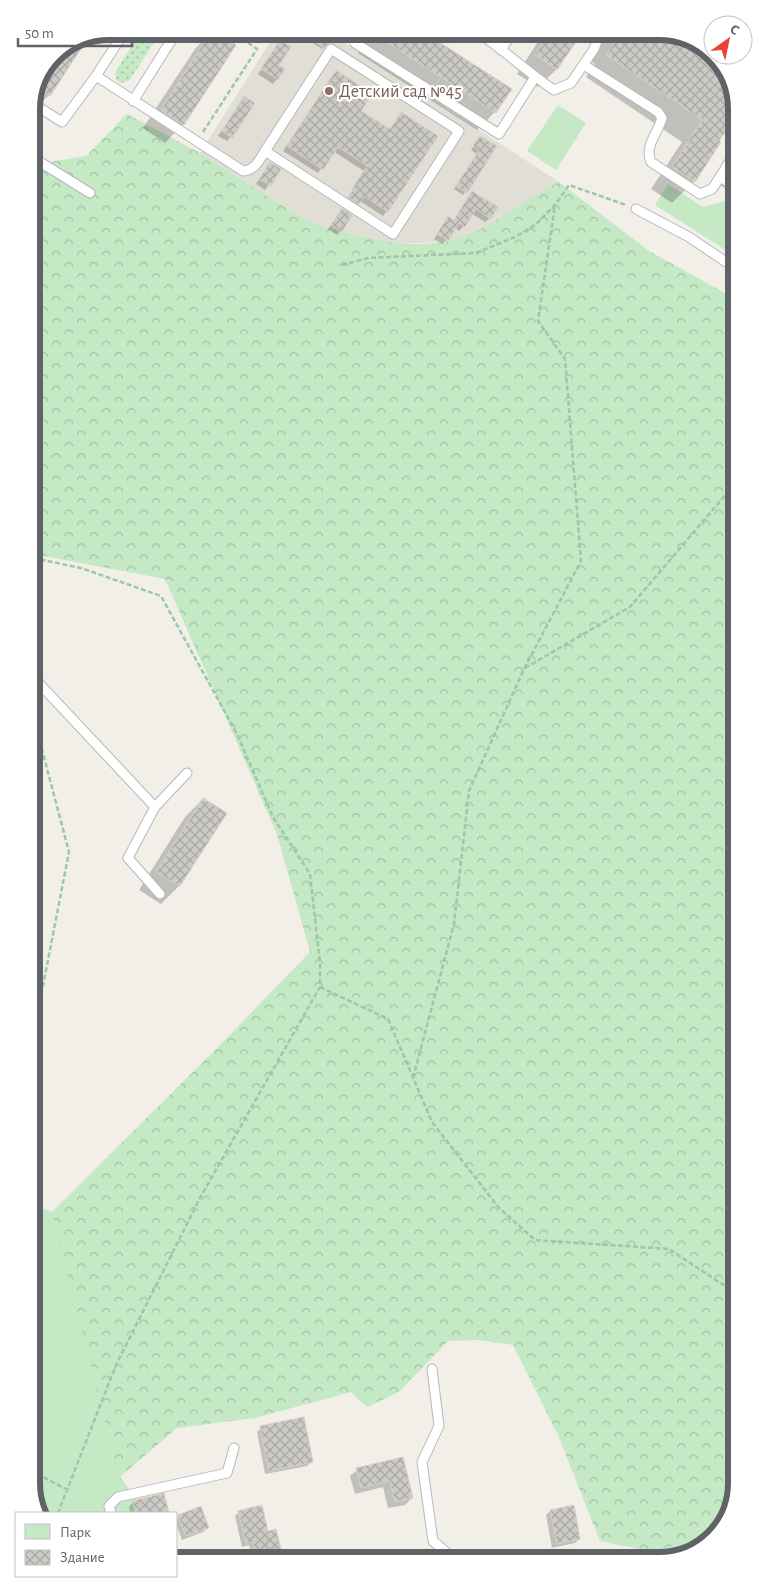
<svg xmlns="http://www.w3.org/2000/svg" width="768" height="1592" font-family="'Alegreya Sans',sans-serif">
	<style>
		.education { fill: #e1ded6 }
		.grass { fill: url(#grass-dots) }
		.forest { fill: url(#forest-crowns) }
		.park { fill: #c5e8c5 }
		.shadow { fill: #0003 }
		.building { fill: url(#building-cross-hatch); stroke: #d6d1c6 }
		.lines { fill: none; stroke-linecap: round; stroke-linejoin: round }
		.service-casing { stroke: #b5b8bc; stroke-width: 11 }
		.path { stroke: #9cc7a9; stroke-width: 2.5; stroke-dasharray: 5 2.5; stroke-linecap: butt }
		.service { stroke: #fff; stroke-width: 9 }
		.education-dot { fill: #8d6e63; stroke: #fff; stroke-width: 2 }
		.labels { text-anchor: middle; stroke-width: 4.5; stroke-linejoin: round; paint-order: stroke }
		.education-label { font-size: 18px; fill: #785e54; stroke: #fff; text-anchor: start }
		.rim { fill: none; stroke: #5f6368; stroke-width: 6 }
	</style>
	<defs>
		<pattern id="grass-dots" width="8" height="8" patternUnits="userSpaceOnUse" patternTransform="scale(1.25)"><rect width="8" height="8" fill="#c5e8c5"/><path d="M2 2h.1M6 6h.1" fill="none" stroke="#a3c0a4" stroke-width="1.8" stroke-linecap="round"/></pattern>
		<pattern id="forest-crowns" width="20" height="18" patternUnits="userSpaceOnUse" patternTransform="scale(1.25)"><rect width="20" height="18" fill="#c5e8c5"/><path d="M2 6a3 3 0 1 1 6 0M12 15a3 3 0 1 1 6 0" fill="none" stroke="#a3c0a4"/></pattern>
		<pattern id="building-cross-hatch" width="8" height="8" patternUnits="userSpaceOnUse" patternTransform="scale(1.25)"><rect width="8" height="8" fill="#cccac5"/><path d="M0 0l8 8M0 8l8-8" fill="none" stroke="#a9a8a4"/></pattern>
	</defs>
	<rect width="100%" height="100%" fill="#f1efe8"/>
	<!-- education -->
	<path class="education" d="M 283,31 L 327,31 L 559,182 L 540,192 L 483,228 L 450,241 L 399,244 L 329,229 L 306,220 L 200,153 L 274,36 Z"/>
	<!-- grass -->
	<path class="grass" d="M 141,31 L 161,31 L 130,80 L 122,83 L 116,80 L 116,71 Z"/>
	<!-- forest -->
	<path class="forest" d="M 127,114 L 200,153 L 306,220 L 329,229 L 399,244 L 423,244 L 450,241 L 483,228 L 540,192 L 559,182 L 649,251 L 732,297 L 737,1483 L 724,1527 L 704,1542 L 651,1551 L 600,1541 L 558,1435 L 513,1345 L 477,1340 L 448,1341 L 399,1392 L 367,1407 L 351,1392 L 255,1418 L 177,1428 L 120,1477 L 146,1513 L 37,1513 L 36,1207 L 52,1212 L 220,1045 L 310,952 L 277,834 L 165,579 L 44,556 L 33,561 L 32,165 L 86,156 Z"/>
	<!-- park -->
	<path class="park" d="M 558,105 L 586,123 L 556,170 L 527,151 Z
		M 668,184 L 703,207 L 725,201 L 731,205 L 732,254 L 655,205 Z
		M 36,1207 L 52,1212 L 119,1477 L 146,1513 L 37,1513 Z"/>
	<!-- shadow -->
	<path class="shadow" d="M 212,31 L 183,124 L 165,143 L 143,128 L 195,49 Z
		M 313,31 L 330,38 L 322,49 L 308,40 Z
		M 372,31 L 495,112 L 477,130 L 358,53 Z
		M 545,31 L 581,31 L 557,69 L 538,87 L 517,74 Z
		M 607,34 L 687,40 L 725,72 L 731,79 L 731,123 L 718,141 L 720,142 L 694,181 L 672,203 L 651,189 L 682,142 L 586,77 L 595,64 L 589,60 Z
		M 280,41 L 277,79 L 273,84 L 258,74 Z
		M 84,42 L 49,95 L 31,113 L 31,104 L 54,54 Z
		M 336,72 L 360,111 L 389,130 L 387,211 L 383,216 L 360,201 L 354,208 L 345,202 L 364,171 L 333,151 L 318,173 L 283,151 L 332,76 Z
		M 244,98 L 231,137 L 227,141 L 218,136 Z
		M 480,137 L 495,147 L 463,195 L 454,189 L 477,154 L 471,150 Z
		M 270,163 L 280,169 L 265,190 L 256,184 Z
		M 731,167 L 731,192 L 720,185 Z
		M 472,193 L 496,208 L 490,218 L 485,222 L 472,214 L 464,226 L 459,231 L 455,228 L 443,244 L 434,239 L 448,218 L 453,221 Z
		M 342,210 L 341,231 L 337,235 L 328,229 Z
		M 33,612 L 43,622 L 34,632 Z
		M 203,799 L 225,813 L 179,886 L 161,904 L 139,890 L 185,817 Z
		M 261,1428 L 312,1461 L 307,1466 L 265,1474 L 257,1432 Z
		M 402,1459 L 412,1498 L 405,1505 L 388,1508 L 383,1487 L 355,1494 L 350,1476 L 357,1470 Z
		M 163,1495 L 168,1513 L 130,1513 L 129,1507 L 133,1502 Z
		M 550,1511 L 579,1539 L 575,1543 L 552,1548 L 546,1515 Z
		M 239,1512 L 267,1533 L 280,1553 L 276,1557 L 252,1559 L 249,1545 L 242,1547 L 235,1516 Z
		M 179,1516 L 208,1528 L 203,1532 L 182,1540 L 176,1524 L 176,1519 Z
		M 194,1556 L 194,1560 L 176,1560 L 176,1559 Z"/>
	<!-- building -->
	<path class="building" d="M 211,31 L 215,31 L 236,45 L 184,125 L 161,110 Z
		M 299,31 L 322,31 L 332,38 L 324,48 Z
		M 370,31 L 422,31 L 512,89 L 496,113 Z
		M 550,31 L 583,31 L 557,70 L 535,55 Z
		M 607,31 L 665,31 L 691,41 L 721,67 L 731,79 L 731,124 L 719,141 L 721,142 L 695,182 L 672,167 L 702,120 L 606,55 L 615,42 L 606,35 Z
		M 280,40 L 291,47 L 279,65 L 285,69 L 278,80 L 261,69 Z
		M 86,41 L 50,96 L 38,88 L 54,54 Z
		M 336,70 L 372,94 L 361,111 L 390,129 L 401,112 L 438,136 L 388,212 L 364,196 L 359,205 L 348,198 L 353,189 L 352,189 L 367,166 L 338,147 L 323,170 L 287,146 Z
		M 244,96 L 255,103 L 232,138 L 222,131 Z
		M 480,136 L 497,146 L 467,193 L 456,186 L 479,150 L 473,146 Z
		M 270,162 L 281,169 L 271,186 L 259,179 Z
		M 472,191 L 498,207 L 491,219 L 476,209 L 465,227 L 459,223 L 448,241 L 437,234 L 448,216 L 454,220 Z
		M 342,208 L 352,215 L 342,232 L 331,225 Z
		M 203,798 L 227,813 L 180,886 L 156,872 Z
		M 304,1417 L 313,1462 L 269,1471 L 260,1426 Z
		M 403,1457 L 413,1498 L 395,1502 L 390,1481 L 361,1488 L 356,1468 Z
		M 164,1493 L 169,1513 L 136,1513 L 132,1501 Z
		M 262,1505 L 268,1531 L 276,1529 L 282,1553 L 257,1559 L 253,1542 L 246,1543 L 238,1511 Z
		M 574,1505 L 580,1539 L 557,1544 L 550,1510 Z
		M 201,1506 L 209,1528 L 186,1536 L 178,1515 Z"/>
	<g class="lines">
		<defs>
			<path id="service" d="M 362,31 L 355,43 L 499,134 L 535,77
				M 476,31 C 503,49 527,72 554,90 L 571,83 L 594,49 L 601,31
				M 501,50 L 513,31
				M 584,65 L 658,112 L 662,118 C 658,133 644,146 651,162 L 700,194 L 712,189 L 720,177 L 731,184
				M 96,76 L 243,171 C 255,170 259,161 265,151 L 331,49 L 459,131 L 393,234 L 265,151
				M 133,101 L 177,31
				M 32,103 L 62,122 L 96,76 L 125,31
				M 32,157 L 90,193
				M 720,177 L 731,159
				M 636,209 L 689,237 L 732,266
				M 34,678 L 155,807
				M 160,894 L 128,858 L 155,807 L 187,773
				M 432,1369 L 439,1426 L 422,1462 L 433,1541 L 445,1551 L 448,1557
				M 111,1513 L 109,1506 L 118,1497 L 227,1473 L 234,1448"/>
		</defs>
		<!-- service casing -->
		<use href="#service" class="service-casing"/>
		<!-- path -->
		<path class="path" d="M 203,132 L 257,49 L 231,31
			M 342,265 L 368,258 L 476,253 L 515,237 L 535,225 L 555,205 L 569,185 L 626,205
			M 33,558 L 81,568 L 161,596 L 237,734 L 273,817 L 310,874 L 320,963 L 320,987 L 201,1196 L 116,1365 L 58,1513
			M 525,668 L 630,607 L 733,486
			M 34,719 L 69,852 L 42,991 L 35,1000
			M 320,987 L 388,1019 L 432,1122 L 499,1208 L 535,1240 L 669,1249 L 722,1284 L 736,1290
			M 413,1078 L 454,924 L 469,791 L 524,669 L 581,561 L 565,359 L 538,321 L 555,205
			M 37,1474 L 68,1490"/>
		<!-- service -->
		<use href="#service" class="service"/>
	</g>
	<!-- markers -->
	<circle class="education-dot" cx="329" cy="91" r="5"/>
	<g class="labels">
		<!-- education labels -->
		<g class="education-label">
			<text x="339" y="97">Детский сад №45</text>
		</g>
	</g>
	<!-- crop -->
	<path d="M0 0H768V1592H0ZM109 40H659A69 69 0 0 1 728 109V1483A69 69 0 0 1 659 1552H109A69 69 0 0 1 40 1483V109A69 69 0 0 1 109 40Z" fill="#fff" fill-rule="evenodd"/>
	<path class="rim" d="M109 40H659A69 69 0 0 1 728 109V1483A69 69 0 0 1 659 1552H109A69 69 0 0 1 40 1483V109A69 69 0 0 1 109 40Z"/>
	<!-- legend -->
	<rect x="15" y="1512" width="162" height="65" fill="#ffffff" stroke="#bfc1c3"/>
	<rect x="25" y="1524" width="25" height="15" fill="#c5e8c5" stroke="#bfc1c3"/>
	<text x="60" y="1537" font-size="15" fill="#5f6368">Парк</text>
	<rect x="25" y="1550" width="25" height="15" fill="url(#building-cross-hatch)" stroke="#bfc1c3"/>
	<text x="60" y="1562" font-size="15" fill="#5f6368">Здание</text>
	<!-- north arrow -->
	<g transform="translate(728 40) rotate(33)"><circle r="24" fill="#ffffff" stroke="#bfc1c3"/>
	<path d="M0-4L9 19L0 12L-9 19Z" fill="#ea4335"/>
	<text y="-8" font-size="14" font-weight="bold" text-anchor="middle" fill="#5f6368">С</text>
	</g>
	<!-- scale -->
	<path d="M18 38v8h114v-8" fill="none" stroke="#5f6368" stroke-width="2.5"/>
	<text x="25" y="38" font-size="15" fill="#5f6368" stroke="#ffffff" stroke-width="4" paint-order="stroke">50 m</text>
</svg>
